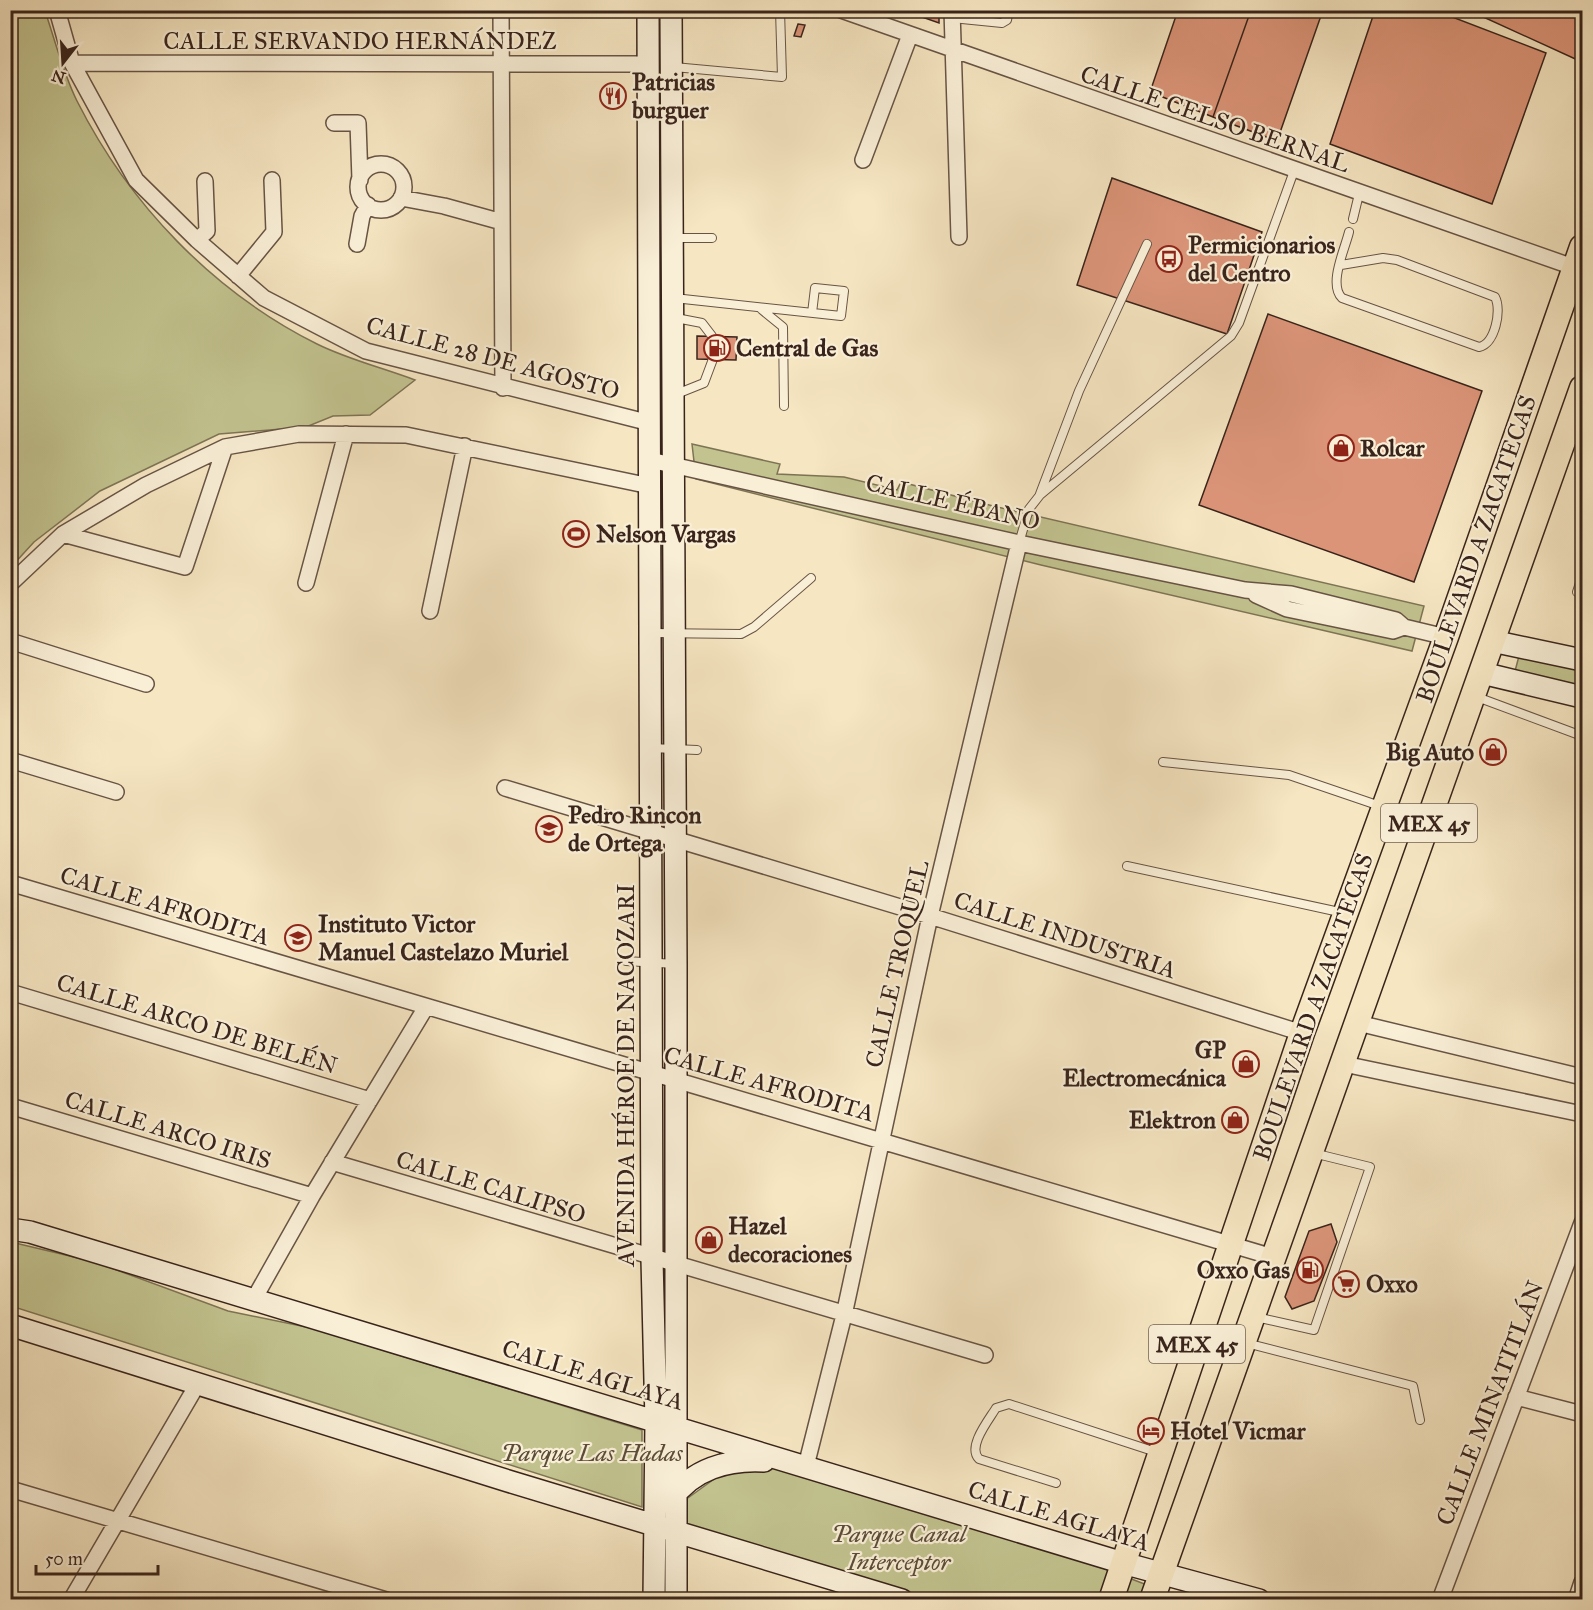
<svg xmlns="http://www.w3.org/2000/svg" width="1593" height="1610" font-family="'IM FELL Great Primer',serif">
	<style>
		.green { fill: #c2c38f; stroke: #7e7455; stroke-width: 1.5 }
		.building { fill: #db9478; stroke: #39241b; stroke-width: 1.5 }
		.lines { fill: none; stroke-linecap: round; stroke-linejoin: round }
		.lane-casing { stroke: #685445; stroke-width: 10 }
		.street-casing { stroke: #685445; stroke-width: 18 }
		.secondary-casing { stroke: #39241b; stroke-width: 24 }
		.primary-casing { stroke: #39241b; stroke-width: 27 }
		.lane { stroke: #f9efd7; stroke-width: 8 }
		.street { stroke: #f9efd7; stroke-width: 15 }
		.secondary { stroke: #f9efd7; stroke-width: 21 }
		.primary { stroke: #f6e6c2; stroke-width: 24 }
		.labels { text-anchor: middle; stroke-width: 4.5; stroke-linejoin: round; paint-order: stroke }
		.shield { fill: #f9efd7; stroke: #736153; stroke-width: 1.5 }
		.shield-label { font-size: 22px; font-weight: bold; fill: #39241b }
		.street-label { font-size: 24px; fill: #39241b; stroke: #f9efd7 }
		.poi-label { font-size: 24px; font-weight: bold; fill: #39241b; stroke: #f9efd7; text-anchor: start }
		.park-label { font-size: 24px; font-style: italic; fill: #5b4c38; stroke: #f9efd7 }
	</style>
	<rect width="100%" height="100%" fill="#f6e6c2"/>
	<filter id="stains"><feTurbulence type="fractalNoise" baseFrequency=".00333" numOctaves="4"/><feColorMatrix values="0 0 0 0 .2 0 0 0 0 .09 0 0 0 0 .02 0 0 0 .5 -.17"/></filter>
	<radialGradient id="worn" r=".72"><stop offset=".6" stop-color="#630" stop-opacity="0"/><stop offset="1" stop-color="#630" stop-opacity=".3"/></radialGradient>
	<!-- green -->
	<path class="green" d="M 11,11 L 45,11 C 55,40 63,73 77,101 C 129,204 213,292 317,344 C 347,359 383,368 415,380 L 370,415 L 333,416 L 306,427 L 219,434 L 100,491 L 34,542 L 11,567 Z
		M 692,444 L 780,464 L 777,474 L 844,477 L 897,490 L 901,482 L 993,506 L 1424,606 L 1412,651 L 1041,565 L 696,479 Z
		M 1519,656 L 1582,670 L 1582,691 L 1514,675 Z
		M 11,1242 L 95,1262 L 228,1311 L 311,1328 L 642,1430 L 642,1507 L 11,1306 Z
		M 793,1468 L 1090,1563 L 1173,1595 L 1193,1599 L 922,1599 L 682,1523 L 681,1503 L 717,1477 L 741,1469 Z"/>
	<!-- building -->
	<path class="building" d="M 902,10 L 939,10 L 939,23 Z
		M 1178,10 L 1251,10 L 1213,117 L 1150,92 Z
		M 1251,10 L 1323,10 L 1277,141 L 1213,117 Z
		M 1375,10 L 1434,10 L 1546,53 L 1492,204 L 1330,144 Z
		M 1468,10 L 1582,10 L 1582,62 Z
		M 798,24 L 805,25 L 801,37 L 794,36 Z
		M 1112,178 L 1262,232 L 1227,334 L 1077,285 Z
		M 1268,314 L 1482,391 L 1414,582 L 1199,505 Z
		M 697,336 L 737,337 L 736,360 L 697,359 Z
		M 1331,1224 L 1337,1242 L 1314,1301 L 1292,1309 L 1285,1297 L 1309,1231 Z"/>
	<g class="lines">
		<defs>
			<path id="lane" d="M 952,18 L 1002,23 L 1007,20 L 1009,10
				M 674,67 L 782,77 L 780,10
				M 1353,219 L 1359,194
				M 672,238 L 712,238
				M 1341,265 L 1383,258 L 1397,260 L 1495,297 C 1502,310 1495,344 1479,347 L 1342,298 C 1328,284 1345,249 1349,232
				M 674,298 L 841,316 L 844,291 L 815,288 L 812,313
				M 761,309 L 783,327 L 784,406
				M 676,318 L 702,323 L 712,336
				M 674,395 L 704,383 L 713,359
				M 1040,494 L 1079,391 L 1147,244
				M 1019,543 L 1029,509 L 1040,495 L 1231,336 L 1239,323 L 1294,171
				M 1577,592 L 1582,577
				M 652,633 L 741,634 L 754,627 L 811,578
				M 1477,697 L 1582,736
				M 651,748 L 697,750
				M 1163,762 L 1289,775 L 1380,806
				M 1127,866 L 1344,913
				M 626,961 L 675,964
				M 1256,1317 L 1314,1330 L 1370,1167 L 1313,1153
				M 1246,1343 L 1413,1386 L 1420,1420
				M 1056,1483 L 979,1459 C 967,1447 988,1421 996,1408 L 1009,1404 L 1159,1453"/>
			<path id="street" d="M 57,10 L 72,63 L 136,180 L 197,240 L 264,298 L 366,351 L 650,423
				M 501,10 L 503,388
				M 841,10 L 1576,268
				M 952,10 L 959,237
				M 72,63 L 648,64
				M 334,123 L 358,123 L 360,180
				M 863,160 L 910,35
				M358 187a23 23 0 1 1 46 0a23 23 0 1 1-46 0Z
				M 401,198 L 444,206 L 502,222
				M 197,240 L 207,231 L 205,181
				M 357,244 L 362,216 L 368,205
				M 238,276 L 274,232 L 272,180
				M 650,460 L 1019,543 L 1245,590 L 1291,594 L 1396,620 L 1404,627 L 1446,637
				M 63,534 L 185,567 L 225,447
				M 306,583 L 346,434
				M 10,584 L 63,534 L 146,485 L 225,447 L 299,434 L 406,435 L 650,486
				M 1256,595 L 1287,609 L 1393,631 L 1404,627
				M 430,611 L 465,446
				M 10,641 L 146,684
				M 10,760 L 116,792
				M 505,788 L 930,916 L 1302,1033
				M 10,883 L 1273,1257
				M 10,992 L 370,1100
				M 1358,1023 L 1582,1077
				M 1344,1064 L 1582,1114
				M 10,1106 L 312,1196
				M 332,1162 L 985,1355
				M 254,1299 L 312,1196 L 426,1007
				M 1516,1397 L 1582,1414
				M 806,1466 L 844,1315 L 930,916 L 1019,543
				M 10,1489 L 386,1600
				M 71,1600 L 197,1385
				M 1440,1600 L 1582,1223
				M 1576,1600 L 1582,1582"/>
			<path id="secondary" d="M 648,10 L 652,1259 L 656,1421 L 654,1600
				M 671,10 L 676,964 L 676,1600
				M 1492,641 L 1582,660
				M 1482,673 L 1582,697
				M 10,1229 L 30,1232 L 1123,1563 L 1259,1600
				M 10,1325 L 508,1481 L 902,1600
				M 671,1500 C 692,1469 728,1459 764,1461"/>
			<path id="primary" d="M 1111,1600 L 1302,1033 L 1446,637 L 1582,247
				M 1152,1600 L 1582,388"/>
		</defs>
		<!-- lane casing -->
		<use href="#lane" class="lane-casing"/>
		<!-- street casing -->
		<use href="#street" class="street-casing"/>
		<!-- secondary casing -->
		<use href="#secondary" class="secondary-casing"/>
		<!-- primary casing -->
		<use href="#primary" class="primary-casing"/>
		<!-- lane -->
		<use href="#lane" class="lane"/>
		<!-- street -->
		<use href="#street" class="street"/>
		<!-- secondary -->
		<use href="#secondary" class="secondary"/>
		<!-- primary -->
		<use href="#primary" class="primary"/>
	</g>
	<!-- icons -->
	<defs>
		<symbol id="restaurant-ring" viewBox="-11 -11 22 22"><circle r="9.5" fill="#f9efd7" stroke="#8f2418" stroke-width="1.5"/><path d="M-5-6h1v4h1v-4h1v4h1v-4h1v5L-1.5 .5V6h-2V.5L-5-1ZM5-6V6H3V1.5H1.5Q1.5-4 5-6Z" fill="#8f2418"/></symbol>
		<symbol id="bus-ring" viewBox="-11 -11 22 22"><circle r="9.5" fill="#f9efd7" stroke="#8f2418" stroke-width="1.5"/><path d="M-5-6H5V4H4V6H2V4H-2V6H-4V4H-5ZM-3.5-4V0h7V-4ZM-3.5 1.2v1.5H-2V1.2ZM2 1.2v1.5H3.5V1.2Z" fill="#8f2418"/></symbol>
		<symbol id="fuel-ring" viewBox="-11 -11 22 22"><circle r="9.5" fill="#f9efd7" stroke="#8f2418" stroke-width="1.5"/><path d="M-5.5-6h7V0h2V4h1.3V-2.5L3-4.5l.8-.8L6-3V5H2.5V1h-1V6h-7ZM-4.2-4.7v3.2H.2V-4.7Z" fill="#8f2418"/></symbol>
		<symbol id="shop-ring" viewBox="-11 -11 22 22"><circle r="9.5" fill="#f9efd7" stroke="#8f2418" stroke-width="1.5"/><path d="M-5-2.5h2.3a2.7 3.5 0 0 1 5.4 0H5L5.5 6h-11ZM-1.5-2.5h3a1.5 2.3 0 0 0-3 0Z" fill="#8f2418"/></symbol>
		<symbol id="stadium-ring" viewBox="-11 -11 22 22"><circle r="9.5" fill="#f9efd7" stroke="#8f2418" stroke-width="1.5"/><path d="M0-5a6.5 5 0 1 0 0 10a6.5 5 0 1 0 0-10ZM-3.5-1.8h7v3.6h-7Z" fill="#8f2418"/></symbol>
		<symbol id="school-ring" viewBox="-11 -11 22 22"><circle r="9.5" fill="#f9efd7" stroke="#8f2418" stroke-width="1.5"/><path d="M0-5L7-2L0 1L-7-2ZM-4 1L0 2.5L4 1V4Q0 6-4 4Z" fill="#8f2418"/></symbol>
		<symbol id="university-ring" viewBox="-11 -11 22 22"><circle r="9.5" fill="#f9efd7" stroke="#8f2418" stroke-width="1.5"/><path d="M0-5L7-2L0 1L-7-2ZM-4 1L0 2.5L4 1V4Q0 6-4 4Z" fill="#8f2418"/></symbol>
		<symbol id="supermarket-ring" viewBox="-11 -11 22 22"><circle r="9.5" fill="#f9efd7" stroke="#8f2418" stroke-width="1.5"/><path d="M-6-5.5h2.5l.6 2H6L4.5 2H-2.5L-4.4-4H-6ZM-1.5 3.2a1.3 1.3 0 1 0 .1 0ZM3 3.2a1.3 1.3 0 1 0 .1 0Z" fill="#8f2418"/></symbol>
		<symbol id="hotel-ring" viewBox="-11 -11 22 22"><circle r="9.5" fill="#f9efd7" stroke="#8f2418" stroke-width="1.5"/><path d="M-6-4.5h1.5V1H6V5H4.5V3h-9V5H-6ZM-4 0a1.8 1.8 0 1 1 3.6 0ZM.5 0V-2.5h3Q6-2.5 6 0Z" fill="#8f2418"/></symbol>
	</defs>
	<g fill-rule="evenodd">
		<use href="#restaurant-ring" x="598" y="81" width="30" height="30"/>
		<use href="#bus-ring" x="1154" y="244" width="30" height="30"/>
		<use href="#fuel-ring" x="702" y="333" width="30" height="30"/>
		<use href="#shop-ring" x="1326" y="433" width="30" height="30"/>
		<use href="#stadium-ring" x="561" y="519" width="30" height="30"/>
		<use href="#shop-ring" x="1478" y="737" width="30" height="30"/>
		<use href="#school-ring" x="534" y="814" width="30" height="30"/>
		<use href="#university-ring" x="283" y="923" width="30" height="30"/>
		<use href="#shop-ring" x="1231" y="1049" width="30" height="30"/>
		<use href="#shop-ring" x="1220" y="1105" width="30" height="30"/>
		<use href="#shop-ring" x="694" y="1225" width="30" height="30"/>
		<use href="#fuel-ring" x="1295" y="1255" width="30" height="30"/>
		<use href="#supermarket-ring" x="1331" y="1269" width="30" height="30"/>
		<use href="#hotel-ring" x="1136" y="1416" width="30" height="30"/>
	</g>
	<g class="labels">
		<!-- shield labels -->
		<g class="shield">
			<rect x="1381" y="804" width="96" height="38" rx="4.5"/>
			<rect x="1149" y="1325" width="96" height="38" rx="4.5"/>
		</g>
		<g class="shield-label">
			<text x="1429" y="831">MEX 45</text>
			<text x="1197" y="1352">MEX 45</text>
		</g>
		<!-- street labels -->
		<g class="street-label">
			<text x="360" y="49">CALLE SERVANDO HERNÁNDEZ</text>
			<text transform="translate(1215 119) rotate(19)" y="8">CALLE CELSO BERNAL</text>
			<text transform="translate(493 358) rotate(15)" y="8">CALLE 28 DE AGOSTO</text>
			<text transform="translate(953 502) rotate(13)" y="8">CALLE ÉBANO</text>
			<text transform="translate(1476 549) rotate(-71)" y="8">BOULEVARD A ZACATECAS</text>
			<text transform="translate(165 906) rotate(17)" y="8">CALLE AFRODITA</text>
			<text transform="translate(1065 935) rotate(18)" y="8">CALLE INDUSTRIA</text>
			<text transform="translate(897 964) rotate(-77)" y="8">CALLE TROQUEL</text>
			<text transform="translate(1313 1007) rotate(-71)" y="8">BOULEVARD A ZACATECAS</text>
			<text transform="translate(197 1024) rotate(17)" y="8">CALLE ARCO DE BELÉN</text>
			<text transform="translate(626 1075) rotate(-90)" y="8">AVENIDA HÉROE DE NACOZARI</text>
			<text transform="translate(769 1084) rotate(16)" y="8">CALLE AFRODITA</text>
			<text transform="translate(168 1130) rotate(17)" y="8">CALLE ARCO IRIS</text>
			<text transform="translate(491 1187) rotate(17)" y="8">CALLE CALIPSO</text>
			<text transform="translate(593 1375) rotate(17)" y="8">CALLE AGLAYA</text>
			<text transform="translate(1490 1403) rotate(-69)" y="8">CALLE MINATITLÁN</text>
			<text transform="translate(1059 1516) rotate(17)" y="8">CALLE AGLAYA</text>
		</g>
		<!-- poi labels -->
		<g class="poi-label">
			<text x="632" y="90">Patricias<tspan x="632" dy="28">burguer</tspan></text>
			<text x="1188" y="253">Permicionarios<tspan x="1188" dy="28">del Centro</tspan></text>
			<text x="736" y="356">Central de Gas</text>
			<text x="1360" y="456">Rolcar</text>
			<text x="596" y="542">Nelson Vargas</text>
			<text x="1474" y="760" text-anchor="end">Big Auto</text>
			<text x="568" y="823">Pedro Rincon<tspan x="568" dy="28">de Ortega</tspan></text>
			<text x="318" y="932">Instituto Victor<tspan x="318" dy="28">Manuel Castelazo Muriel</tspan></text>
			<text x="1226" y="1058" text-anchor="end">GP<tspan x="1226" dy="28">Electromecánica</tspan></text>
			<text x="1216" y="1128" text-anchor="end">Elektron</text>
			<text x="728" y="1234">Hazel<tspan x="728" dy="28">decoraciones</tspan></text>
			<text x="1290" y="1278" text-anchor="end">Oxxo Gas</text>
			<text x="1366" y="1292">Oxxo</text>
			<text x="1170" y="1439">Hotel Vicmar</text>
		</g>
		<!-- park labels -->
		<g class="park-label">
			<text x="592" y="1461">Parque Las Hadas</text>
			<text x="899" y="1542">Parque Canal<tspan x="899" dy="28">Interceptor</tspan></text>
		</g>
	</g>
	<!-- margin -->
	<rect width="1593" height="1610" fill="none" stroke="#f6e6c2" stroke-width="36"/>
	<rect x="12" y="12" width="1569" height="1586" fill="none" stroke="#39241b" stroke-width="3"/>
	<rect x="18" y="18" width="1557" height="1574" fill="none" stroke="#39241b" stroke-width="1.5"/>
	<!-- north arrow -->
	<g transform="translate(63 63) rotate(197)" stroke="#f9efd7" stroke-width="4.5" paint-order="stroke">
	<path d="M0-4.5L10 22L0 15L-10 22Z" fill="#39241b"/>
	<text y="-9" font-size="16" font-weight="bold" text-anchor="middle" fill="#39241b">N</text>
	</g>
	<!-- scale -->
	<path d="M36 1565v9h122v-9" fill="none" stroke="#39241b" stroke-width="3"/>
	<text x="45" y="1565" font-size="18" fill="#39241b" stroke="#f9efd7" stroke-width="4.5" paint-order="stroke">50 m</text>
	<rect width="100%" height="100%" filter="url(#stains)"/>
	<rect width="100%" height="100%" fill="url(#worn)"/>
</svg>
